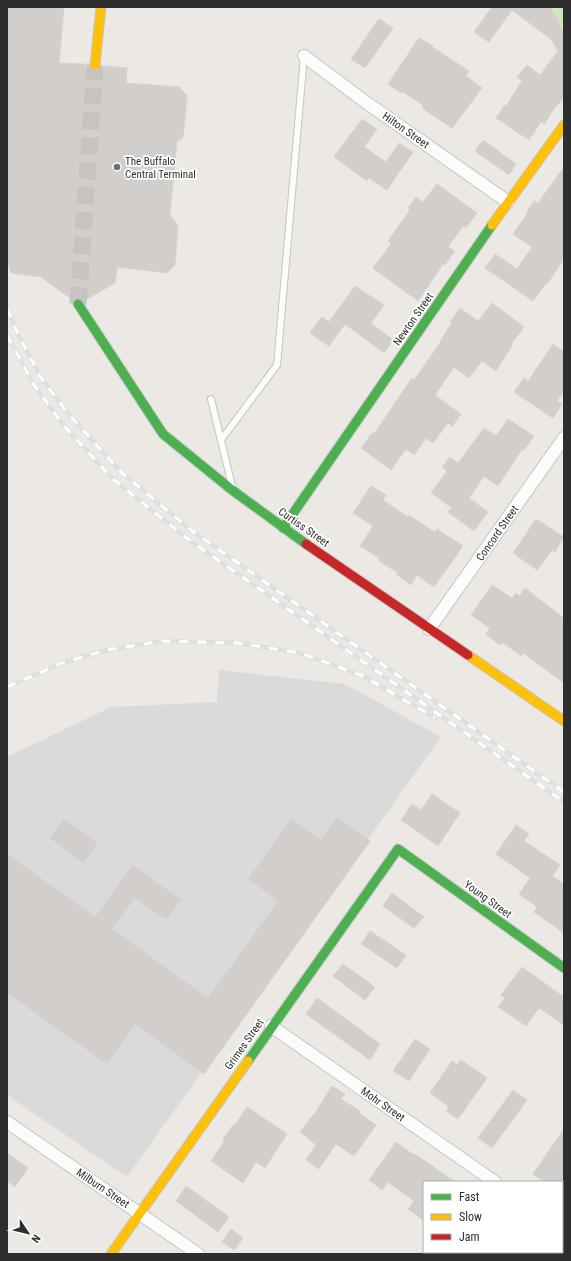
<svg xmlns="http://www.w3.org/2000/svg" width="571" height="1261" font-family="'Roboto Condensed',sans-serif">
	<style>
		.industrial { fill: #dcd9db }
		.green { fill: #cee6be }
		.building { fill: #d1cecb; stroke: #d7d4d0 }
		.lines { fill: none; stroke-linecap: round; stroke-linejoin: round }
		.secondary-tunnel { stroke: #c6c3c0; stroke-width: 17; stroke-dasharray: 17 8; stroke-linecap: butt }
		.lane-casing { stroke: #c5c4c5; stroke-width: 8 }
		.street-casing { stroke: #c5c4c5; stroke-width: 14 }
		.fast-casing { stroke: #c5c4c5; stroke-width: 11 }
		.slow-casing { stroke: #c5c4c5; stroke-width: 11 }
		.jam-casing { stroke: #c5c4c5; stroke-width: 11 }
		.lane { stroke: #fcfcfb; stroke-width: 6 }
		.street { stroke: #fcfcfb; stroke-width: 12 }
		.fast { stroke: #4caf50; stroke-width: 9 }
		.slow { stroke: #ffc107; stroke-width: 9 }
		.jam { stroke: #c62828; stroke-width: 9 }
		.rail-casing { stroke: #dfdfe1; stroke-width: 4.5 }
		.rail { stroke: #fff; stroke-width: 3; stroke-dasharray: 9; stroke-linecap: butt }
		.poi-dot { fill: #706f6e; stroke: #fff; stroke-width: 1.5 }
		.labels { text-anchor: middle; stroke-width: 3.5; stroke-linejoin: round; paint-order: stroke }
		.street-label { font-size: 11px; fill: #2e2e2e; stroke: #fff }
		.poi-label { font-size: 11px; fill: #2e2e2e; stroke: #fff; text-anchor: start }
	</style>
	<rect width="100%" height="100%" fill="#ece8e4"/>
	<!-- industrial -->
	<path class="industrial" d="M 219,670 L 345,684 L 441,737 L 127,1177 L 7,1095 L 7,757 L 111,707 L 217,702 Z"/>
	<!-- green -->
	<path class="green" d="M 548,7 L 564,7 L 564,46 Z"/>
	<!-- building -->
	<path class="building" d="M 7,7 L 64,7 L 59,63 L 85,64 L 86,69 L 89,73 L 94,75 L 99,74 L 103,71 L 105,66 L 127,68 L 126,83 L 179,87 L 187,96 L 183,138 L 177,141 L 170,215 L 178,226 L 175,265 L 167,273 L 117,267 L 115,283 L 87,299 L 83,295 L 78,294 L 73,295 L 70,298 L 41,277 L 11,273 L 7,259 Z
		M 492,7 L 550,7 L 564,33 L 564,97 L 557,106 L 556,106 L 544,124 L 541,122 L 529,140 L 496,118 L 505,105 L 506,106 L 522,81 L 517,77 L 527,65 L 540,75 L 558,51 L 551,39 L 512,10 L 489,42 L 474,32 Z
		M 379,19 L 393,28 L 365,68 L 351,59 Z
		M 419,38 L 433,46 L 432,47 L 469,71 L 466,76 L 482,88 L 452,128 L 422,108 L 424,106 L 402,91 L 401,93 L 388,84 Z
		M 362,119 L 377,129 L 364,147 L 386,162 L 399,143 L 413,152 L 387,190 L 369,178 L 367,181 L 334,157 Z
		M 483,140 L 516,164 L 509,175 L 475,151 Z
		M 564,167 L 564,259 L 548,283 L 547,282 L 533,301 L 485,268 L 495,254 L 517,269 L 532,247 L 513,234 L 527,214 L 526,213 L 534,201 L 538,203 Z
		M 437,184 L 477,213 L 466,228 L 463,226 L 448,247 L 455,251 L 445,265 L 443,264 L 418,301 L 373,268 L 391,244 L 388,241 L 410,210 L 408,208 L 416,197 L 423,202 Z
		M 355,286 L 384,305 L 371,323 L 393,340 L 384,353 L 345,324 L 329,346 L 310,333 L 322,317 L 329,322 Z
		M 492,303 L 524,327 L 512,343 L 513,344 L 496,371 L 482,361 L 469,378 L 454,367 L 435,395 L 461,414 L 452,427 L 448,423 L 433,443 L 426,438 L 414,455 L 406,449 L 391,470 L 361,448 L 372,433 L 374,434 L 412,378 L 414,380 L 441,342 L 440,341 L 452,323 L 450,322 L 460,308 L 478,321 Z
		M 553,344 L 564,352 L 564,391 L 557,401 L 562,404 L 553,418 L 514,392 L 524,378 L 528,381 Z
		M 508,419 L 534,436 L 524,450 L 522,449 L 498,486 L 484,476 L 469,498 L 488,512 L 474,531 L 448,512 L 452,508 L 431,493 L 447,471 L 442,467 L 450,457 L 458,463 L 484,428 L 496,436 Z
		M 371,486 L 386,495 L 383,500 L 408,517 L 409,515 L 434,532 L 437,529 L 463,546 L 434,587 L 417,575 L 411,585 L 396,574 L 398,573 L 378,560 L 379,558 L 360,546 L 373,526 L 353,513 Z
		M 536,519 L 564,537 L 555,552 L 552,550 L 537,570 L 513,553 Z
		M 492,585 L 512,598 L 516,593 L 520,596 L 525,588 L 564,618 L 564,683 L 523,653 L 521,656 L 502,642 L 500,645 L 486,634 L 490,628 L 471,615 Z
		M 432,794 L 460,813 L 438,846 L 401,820 L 412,804 L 421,810 Z
		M 337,817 L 370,841 L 204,1074 L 135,1024 L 107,1064 L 7,993 L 7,854 L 95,917 L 133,865 L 181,900 L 166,920 L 135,898 L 112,929 L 208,998 L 278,901 L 248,879 L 291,819 L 321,840 Z
		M 64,819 L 98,843 L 83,863 L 50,838 Z
		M 516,825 L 529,834 L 524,841 L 560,865 L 552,876 L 564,884 L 564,933 L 534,912 L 537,907 L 519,894 L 530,878 L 496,854 Z
		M 392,893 L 424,917 L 414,928 L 383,906 Z
		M 370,931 L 406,955 L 397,968 L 361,944 Z
		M 343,964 L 375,987 L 365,1000 L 333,976 Z
		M 522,967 L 564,997 L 564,1025 L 539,1008 L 526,1026 L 498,1007 L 505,998 L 501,995 Z
		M 317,998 L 380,1044 L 370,1060 L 306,1014 Z
		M 415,1039 L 430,1049 L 409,1081 L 393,1071 Z
		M 461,1060 L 487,1078 L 458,1119 L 446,1111 L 449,1107 L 430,1093 L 452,1061 L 457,1065 Z
		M 332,1086 L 345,1094 L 341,1099 L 360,1111 L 359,1113 L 376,1125 L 354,1156 L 336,1144 L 319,1169 L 306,1160 L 316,1145 L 300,1132 L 317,1110 Z
		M 513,1090 L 527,1100 L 492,1148 L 478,1138 Z
		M 247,1107 L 287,1134 L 265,1168 L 256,1162 L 243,1183 L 211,1161 L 225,1140 L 223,1139 L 233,1125 L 234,1126 Z
		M 564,1129 L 564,1182 L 544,1182 L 533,1174 Z
		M 396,1142 L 414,1155 L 415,1154 L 455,1182 L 424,1182 L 424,1221 L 408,1209 L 414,1201 L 388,1182 L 382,1190 L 369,1180 Z
		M 7,1153 L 28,1168 L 15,1187 L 7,1181 Z
		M 186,1186 L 229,1217 L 218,1232 L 176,1201 Z
		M 231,1229 L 243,1238 L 234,1250 L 222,1242 Z"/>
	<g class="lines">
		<!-- secondary-tunnel -->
		<path class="secondary-tunnel" d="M 78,304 L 95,65"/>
		<defs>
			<path id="lane" d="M 211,399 L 232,486
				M 221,440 L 277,365 L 304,56"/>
			<path id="street" d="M 304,56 L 367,103 L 508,202
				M 429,629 L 564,438
				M 271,1026 L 495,1182
				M 7,1122 L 198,1254
				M 562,1228 L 564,1230"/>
			<path id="fast" d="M 78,304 L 163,434 L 232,490 L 306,544
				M 283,528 L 492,225
				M 248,1061 L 398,849 L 564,968"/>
			<path id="slow" d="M 95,65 L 101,7
				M 492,225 L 564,125
				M 468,655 L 564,721
				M 111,1254 L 248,1061"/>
			<path id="jam" d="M 306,544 L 468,655"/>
		</defs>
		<!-- lane casing -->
		<use href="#lane" class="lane-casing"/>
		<!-- street casing -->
		<use href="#street" class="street-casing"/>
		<!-- fast casing -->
		<use href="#fast" class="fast-casing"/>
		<!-- slow casing -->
		<use href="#slow" class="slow-casing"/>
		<!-- jam casing -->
		<use href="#jam" class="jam-casing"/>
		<!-- lane -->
		<use href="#lane" class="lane"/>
		<!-- street -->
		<use href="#street" class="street"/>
		<!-- fast -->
		<use href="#fast" class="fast"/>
		<!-- slow -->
		<use href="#slow" class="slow"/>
		<!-- jam -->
		<use href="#jam" class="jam"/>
		<defs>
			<path id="rail" d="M 7,309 L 20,338 L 41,378 L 72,418 L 122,473 L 191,530 L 564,792
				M 7,335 L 34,385 L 64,426 L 114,480 L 185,537 L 564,802
				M 7,687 L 62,663 L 107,650 L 162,641 L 238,643 L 300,653 L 363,676 L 435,718"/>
		</defs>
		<!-- rail casing -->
		<use href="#rail" class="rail-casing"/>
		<!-- rail -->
		<use href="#rail" class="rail"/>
	</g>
	<!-- markers -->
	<circle class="poi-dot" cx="117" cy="167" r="4"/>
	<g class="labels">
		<!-- street labels -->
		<g class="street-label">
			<text transform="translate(406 130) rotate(35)" y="4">Hilton Street</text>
			<text transform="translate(413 319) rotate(-55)" y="4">Newton Street</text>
			<text transform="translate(304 527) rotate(35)" y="4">Curtiss Street</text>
			<text transform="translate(497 533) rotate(-55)" y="4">Concord Street</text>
			<text transform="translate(488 899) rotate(36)" y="4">Young Street</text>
			<text transform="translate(244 1044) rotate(-55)" y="4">Grimes Street</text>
			<text transform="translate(383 1104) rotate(35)" y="4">Mohr Street</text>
			<text transform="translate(103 1188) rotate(34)" y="4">Milburn Street</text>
		</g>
		<!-- poi labels -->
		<g class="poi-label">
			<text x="125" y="165">The Buffalo<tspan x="125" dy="13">Central Terminal</tspan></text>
		</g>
	</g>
	<!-- border -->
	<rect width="571" height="1261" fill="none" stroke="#2e2e2e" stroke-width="16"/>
	<!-- legend -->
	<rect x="423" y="1181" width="140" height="72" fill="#ffffff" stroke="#ababab"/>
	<rect x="431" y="1194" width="20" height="6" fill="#4caf50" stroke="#ababab"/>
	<text x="459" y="1201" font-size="12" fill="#2e2e2e">Fast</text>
	<rect x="431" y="1214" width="20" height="6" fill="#ffc107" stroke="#ababab"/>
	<text x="459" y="1221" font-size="12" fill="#2e2e2e">Slow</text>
	<rect x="431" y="1234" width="20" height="6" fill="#c62828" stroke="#ababab"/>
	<text x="459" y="1241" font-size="12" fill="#2e2e2e">Jam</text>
	<!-- north arrow -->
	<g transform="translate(28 1233) rotate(125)" stroke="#ffffff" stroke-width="3" paint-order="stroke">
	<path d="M0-3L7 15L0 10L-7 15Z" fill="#2e2e2e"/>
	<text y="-6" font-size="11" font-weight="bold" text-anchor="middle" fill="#2e2e2e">N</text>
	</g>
</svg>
